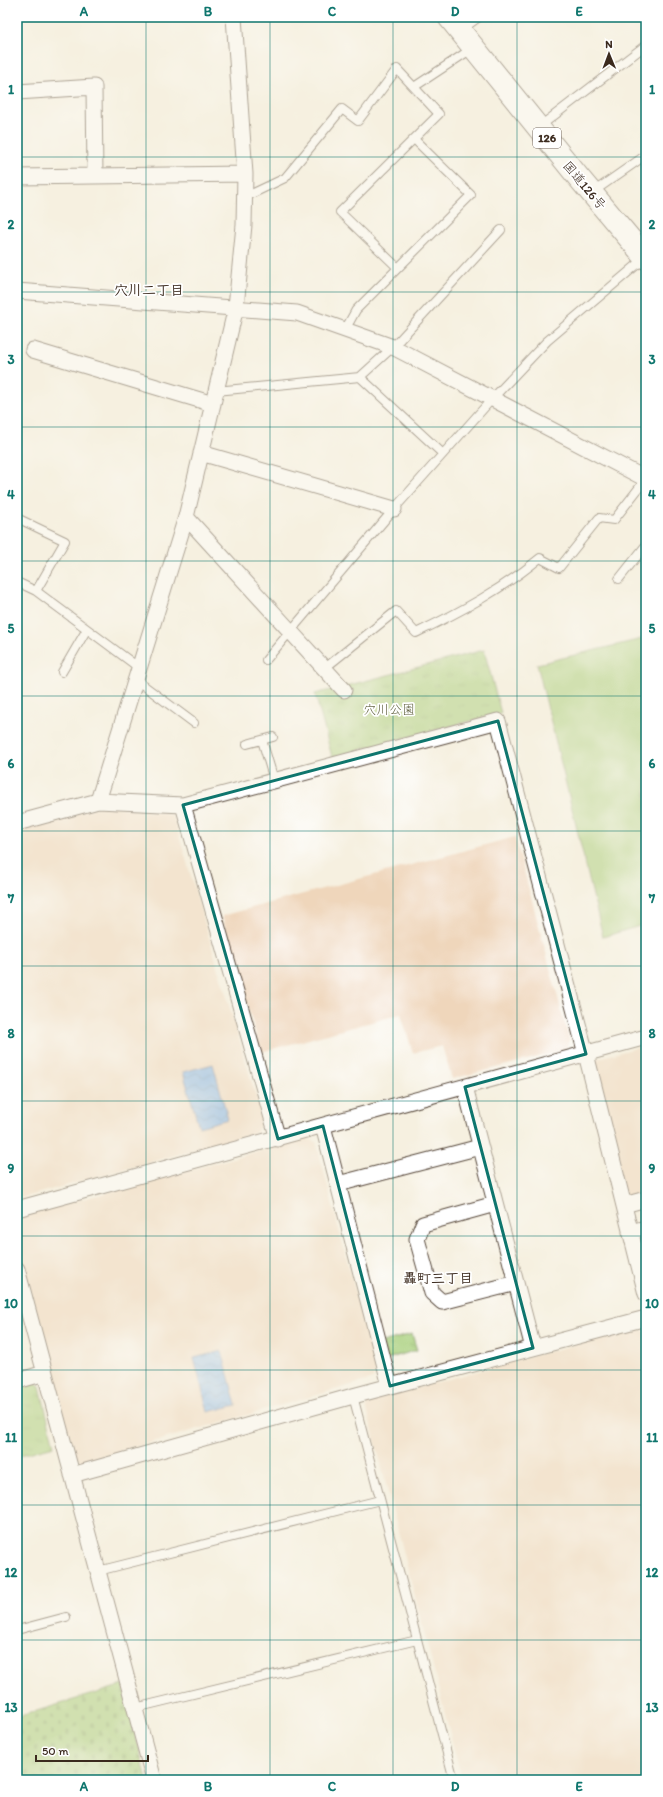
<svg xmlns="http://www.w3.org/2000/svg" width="663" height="1797" font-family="Itim,'Klee One',sans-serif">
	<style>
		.built { fill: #efd6bb }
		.cemetery { fill: url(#cemetery-stones); stroke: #707c4a }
		.park { fill: url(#park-tufts); stroke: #707c4a }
		.garden { fill: #a5cd77; stroke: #707c4a }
		.water { fill: url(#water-waves); stroke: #5a6c83 }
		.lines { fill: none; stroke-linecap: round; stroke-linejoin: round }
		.lane-casing { stroke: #57483b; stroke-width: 10 }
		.street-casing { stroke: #57483b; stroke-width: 17 }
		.highway-casing { stroke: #57483b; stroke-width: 24 }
		.lane { stroke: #fff; stroke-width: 8 }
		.street { stroke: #fff; stroke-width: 15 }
		.highway { stroke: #fff; stroke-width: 22 }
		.marked { fill: none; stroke: #0f766e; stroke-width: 3; stroke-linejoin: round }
		.grid { fill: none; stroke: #0f766e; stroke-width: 1; stroke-opacity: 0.55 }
		.labels { text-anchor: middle; stroke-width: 3.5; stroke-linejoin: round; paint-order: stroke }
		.shield { fill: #fff; stroke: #766a62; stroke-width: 1 }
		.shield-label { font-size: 12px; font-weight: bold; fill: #3b2a1e }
		.street-label { font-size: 13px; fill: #3b2a1e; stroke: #fff }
		.park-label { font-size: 13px; fill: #5b5b39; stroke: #fff }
		.neighbourhood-label { font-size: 14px; font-weight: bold; fill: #3b2a1e; stroke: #fff }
		.neatline { fill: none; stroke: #0f766e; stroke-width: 1.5 }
		.grid-label { font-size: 13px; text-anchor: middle; font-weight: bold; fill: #0f766e }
	</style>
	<defs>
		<pattern id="cemetery-stones" width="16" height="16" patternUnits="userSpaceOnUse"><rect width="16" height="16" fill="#a5cd77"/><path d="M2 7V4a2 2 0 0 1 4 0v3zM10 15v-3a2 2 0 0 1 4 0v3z" fill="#8fb066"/></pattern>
		<pattern id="park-tufts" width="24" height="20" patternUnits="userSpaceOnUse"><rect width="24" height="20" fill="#a5cd77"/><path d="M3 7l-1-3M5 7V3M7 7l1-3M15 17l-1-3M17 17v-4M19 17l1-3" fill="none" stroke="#8fb066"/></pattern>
		<pattern id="water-waves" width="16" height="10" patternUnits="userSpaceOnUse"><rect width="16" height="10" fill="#7aafe8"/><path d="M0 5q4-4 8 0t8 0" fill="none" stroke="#658fbb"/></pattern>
	</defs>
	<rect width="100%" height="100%" fill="#fff"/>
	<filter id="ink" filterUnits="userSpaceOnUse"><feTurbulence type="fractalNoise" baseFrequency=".025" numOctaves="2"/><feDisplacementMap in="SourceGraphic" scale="8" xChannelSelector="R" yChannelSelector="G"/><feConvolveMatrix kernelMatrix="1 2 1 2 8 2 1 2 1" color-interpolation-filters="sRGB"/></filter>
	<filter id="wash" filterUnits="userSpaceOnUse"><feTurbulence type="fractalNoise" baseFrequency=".012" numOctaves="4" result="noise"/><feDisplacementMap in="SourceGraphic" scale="16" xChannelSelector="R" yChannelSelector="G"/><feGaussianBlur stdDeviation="0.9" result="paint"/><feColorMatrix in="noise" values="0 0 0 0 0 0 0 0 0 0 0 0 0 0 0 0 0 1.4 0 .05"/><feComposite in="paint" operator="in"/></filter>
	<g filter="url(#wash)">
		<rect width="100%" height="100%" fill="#f6f0e0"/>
		<!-- built -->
		<path class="built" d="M 105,805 L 173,815 L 263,1120 L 256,1133 L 17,1199 L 17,829 Z
			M 515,837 L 569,1039 L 566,1050 L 452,1079 L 442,1046 L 413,1053 L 401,1014 L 261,1052 L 222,916 Z
			M 646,1045 L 646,1194 L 623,1200 L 589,1061 Z
			M 306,1138 L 316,1142 L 376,1370 L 373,1379 L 83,1462 L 75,1457 L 17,1243 L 17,1217 Z
			M 638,1327 L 646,1333 L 646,1780 L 462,1780 L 365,1402 Z"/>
		<!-- cemetery -->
		<path class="cemetery" d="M 123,1685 L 147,1780 L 17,1780 L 17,1717 Z"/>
		<!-- park -->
		<path class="park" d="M 484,650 L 501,713 L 332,757 L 315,694 Z
			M 412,1334 L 417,1350 L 387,1359 L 382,1342 Z
			M 34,1381 L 40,1386 L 54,1446 L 17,1456 L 17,1386 Z"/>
		<!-- garden -->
		<path class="garden" d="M 646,638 L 646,924 L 603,937 L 537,664 Z"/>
		<!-- water -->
		<path class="water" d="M 213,1064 L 228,1119 L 199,1127 L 183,1072 Z
			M 222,1351 L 236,1405 L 208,1412 L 194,1358 Z"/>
	</g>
	<g filter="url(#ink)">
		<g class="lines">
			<defs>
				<path id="lane" d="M 461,30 L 479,17
					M 414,87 L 473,48
					M 539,127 L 646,45
					M 593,192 L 646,155
					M 245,197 L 285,178 L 342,109 L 358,121 L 397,69 L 439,114 L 340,212 L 398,268 L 471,195 L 415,140
					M 345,330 L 356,310 L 398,268
					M 360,377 L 393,347 L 501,230
					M 216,391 L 360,377 L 443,454
					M 17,518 L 65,541 L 36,591
					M 619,579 L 646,545
					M 17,582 L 36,591 L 138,667
					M 266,660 L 394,509 L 492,399 L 547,341 L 645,258
					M 325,668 L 396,611 L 416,633 C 460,612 503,589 540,558 L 559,568 L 599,518 L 614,520 L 646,479
					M 62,672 L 87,629
					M 135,679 L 194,723
					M 262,740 L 274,780
					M 247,744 L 273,737
					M 353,1396 L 454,1780
					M 98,1571 L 380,1500
					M 17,1630 L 66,1617
					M 135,1708 L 417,1640"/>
				<path id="street" d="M 17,92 L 94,87 L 95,176
					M 17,177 L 245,174
					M 17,291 L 297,313 L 393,347 L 646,479
					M 33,350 L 213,404
					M 201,453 L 394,509
					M 186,517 L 344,690
					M 98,801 L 186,517 L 236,307 L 244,225 L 245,174 L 234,17
					M 183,805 L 278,1139
					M 17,823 L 98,801 L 183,805 L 498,721 L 586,1054 L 646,1294
					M 465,1087 L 533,1348
					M 323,1126 L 390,1386
					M 338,1184 L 480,1147
					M 495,1204 L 423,1224 L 417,1239 L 432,1293 L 442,1302 L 516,1283
					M 624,1205 L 646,1199
					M 17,1209 L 646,1037
					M 630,1232 L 646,1228
					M 17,1269 L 154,1780
					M 17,1381 L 45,1373
					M 72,1475 L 353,1396 L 646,1318"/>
				<path id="highway" d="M 449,17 L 579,178 L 646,258"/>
			</defs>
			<!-- lane casing -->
			<use href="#lane" class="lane-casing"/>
			<!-- street casing -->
			<use href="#street" class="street-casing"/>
			<!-- highway casing -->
			<use href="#highway" class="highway-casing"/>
			<!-- lane -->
			<use href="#lane" class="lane"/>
			<!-- street -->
			<use href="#street" class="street"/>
			<!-- highway -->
			<use href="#highway" class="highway"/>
		</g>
	</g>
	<!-- marked area -->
	<path d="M0 0H663V1797H0ZM 498,721 L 586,1054 L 465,1087 L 533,1348 L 390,1386 L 323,1126 L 278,1139 L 183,805 Z" fill="#f6f0e0" fill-opacity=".55" fill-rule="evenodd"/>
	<path class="marked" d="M 498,721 L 586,1054 L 465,1087 L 533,1348 L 390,1386 L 323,1126 L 278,1139 L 183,805 Z"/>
	<!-- grid -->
	<path class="grid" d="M 146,17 L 146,1780M 270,17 L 270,1780M 393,17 L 393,1780M 517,17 L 517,1780M 17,157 L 646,157M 17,292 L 646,292M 17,427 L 646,427M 17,561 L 646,561M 17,696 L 646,696M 17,831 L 646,831M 17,966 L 646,966M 17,1101 L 646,1101M 17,1236 L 646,1236M 17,1370 L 646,1370M 17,1505 L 646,1505M 17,1640 L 646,1640"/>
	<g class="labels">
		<!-- shield labels -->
		<rect class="shield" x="533" y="128" width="28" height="20" rx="3"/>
		<g class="shield-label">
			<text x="547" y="142">126</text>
		</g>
		<!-- street labels -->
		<g class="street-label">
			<text transform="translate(585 185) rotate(50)" y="5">国道126号</text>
		</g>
		<!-- park labels -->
		<g class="park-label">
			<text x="389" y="714">穴川公園</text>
		</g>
		<!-- neighbourhood labels -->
		<g class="neighbourhood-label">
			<text x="149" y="295">穴川二丁目</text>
			<text x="438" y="1283">轟町三丁目</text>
		</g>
	</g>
	<!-- margin -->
	<rect width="663" height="1797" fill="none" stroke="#fff" stroke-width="44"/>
	<!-- north arrow -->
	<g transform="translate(609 54) rotate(359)" stroke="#ffffff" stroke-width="3" paint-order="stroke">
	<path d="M0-3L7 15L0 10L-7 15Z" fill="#3b2a1e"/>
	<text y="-6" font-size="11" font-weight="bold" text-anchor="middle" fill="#3b2a1e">N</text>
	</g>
	<!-- scale -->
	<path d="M36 1755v6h112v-6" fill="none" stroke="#3b2a1e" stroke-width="2"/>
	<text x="42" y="1755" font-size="12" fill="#3b2a1e" stroke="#ffffff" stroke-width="3" paint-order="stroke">50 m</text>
	<rect x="22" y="22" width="619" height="1753" class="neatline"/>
	<g class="grid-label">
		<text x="84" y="16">A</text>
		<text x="208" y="16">B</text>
		<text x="332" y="16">C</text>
		<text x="455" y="16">D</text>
		<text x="579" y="16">E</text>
		<text x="11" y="94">1</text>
		<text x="652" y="94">1</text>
		<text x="11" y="229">2</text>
		<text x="652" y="229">2</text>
		<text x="11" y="364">3</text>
		<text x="652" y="364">3</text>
		<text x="11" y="499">4</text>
		<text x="652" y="499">4</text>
		<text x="11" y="633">5</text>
		<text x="652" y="633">5</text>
		<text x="11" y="768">6</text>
		<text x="652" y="768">6</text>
		<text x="11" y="903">7</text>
		<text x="652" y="903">7</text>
		<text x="11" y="1038">8</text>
		<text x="652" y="1038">8</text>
		<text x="11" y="1173">9</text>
		<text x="652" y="1173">9</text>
		<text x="11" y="1308">10</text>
		<text x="652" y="1308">10</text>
		<text x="11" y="1442">11</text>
		<text x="652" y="1442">11</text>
		<text x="11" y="1577">12</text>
		<text x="652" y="1577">12</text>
		<text x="11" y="1712">13</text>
		<text x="652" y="1712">13</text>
		<text x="84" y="1791">A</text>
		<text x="208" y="1791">B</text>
		<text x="332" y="1791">C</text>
		<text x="455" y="1791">D</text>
		<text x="579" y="1791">E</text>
	</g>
</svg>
